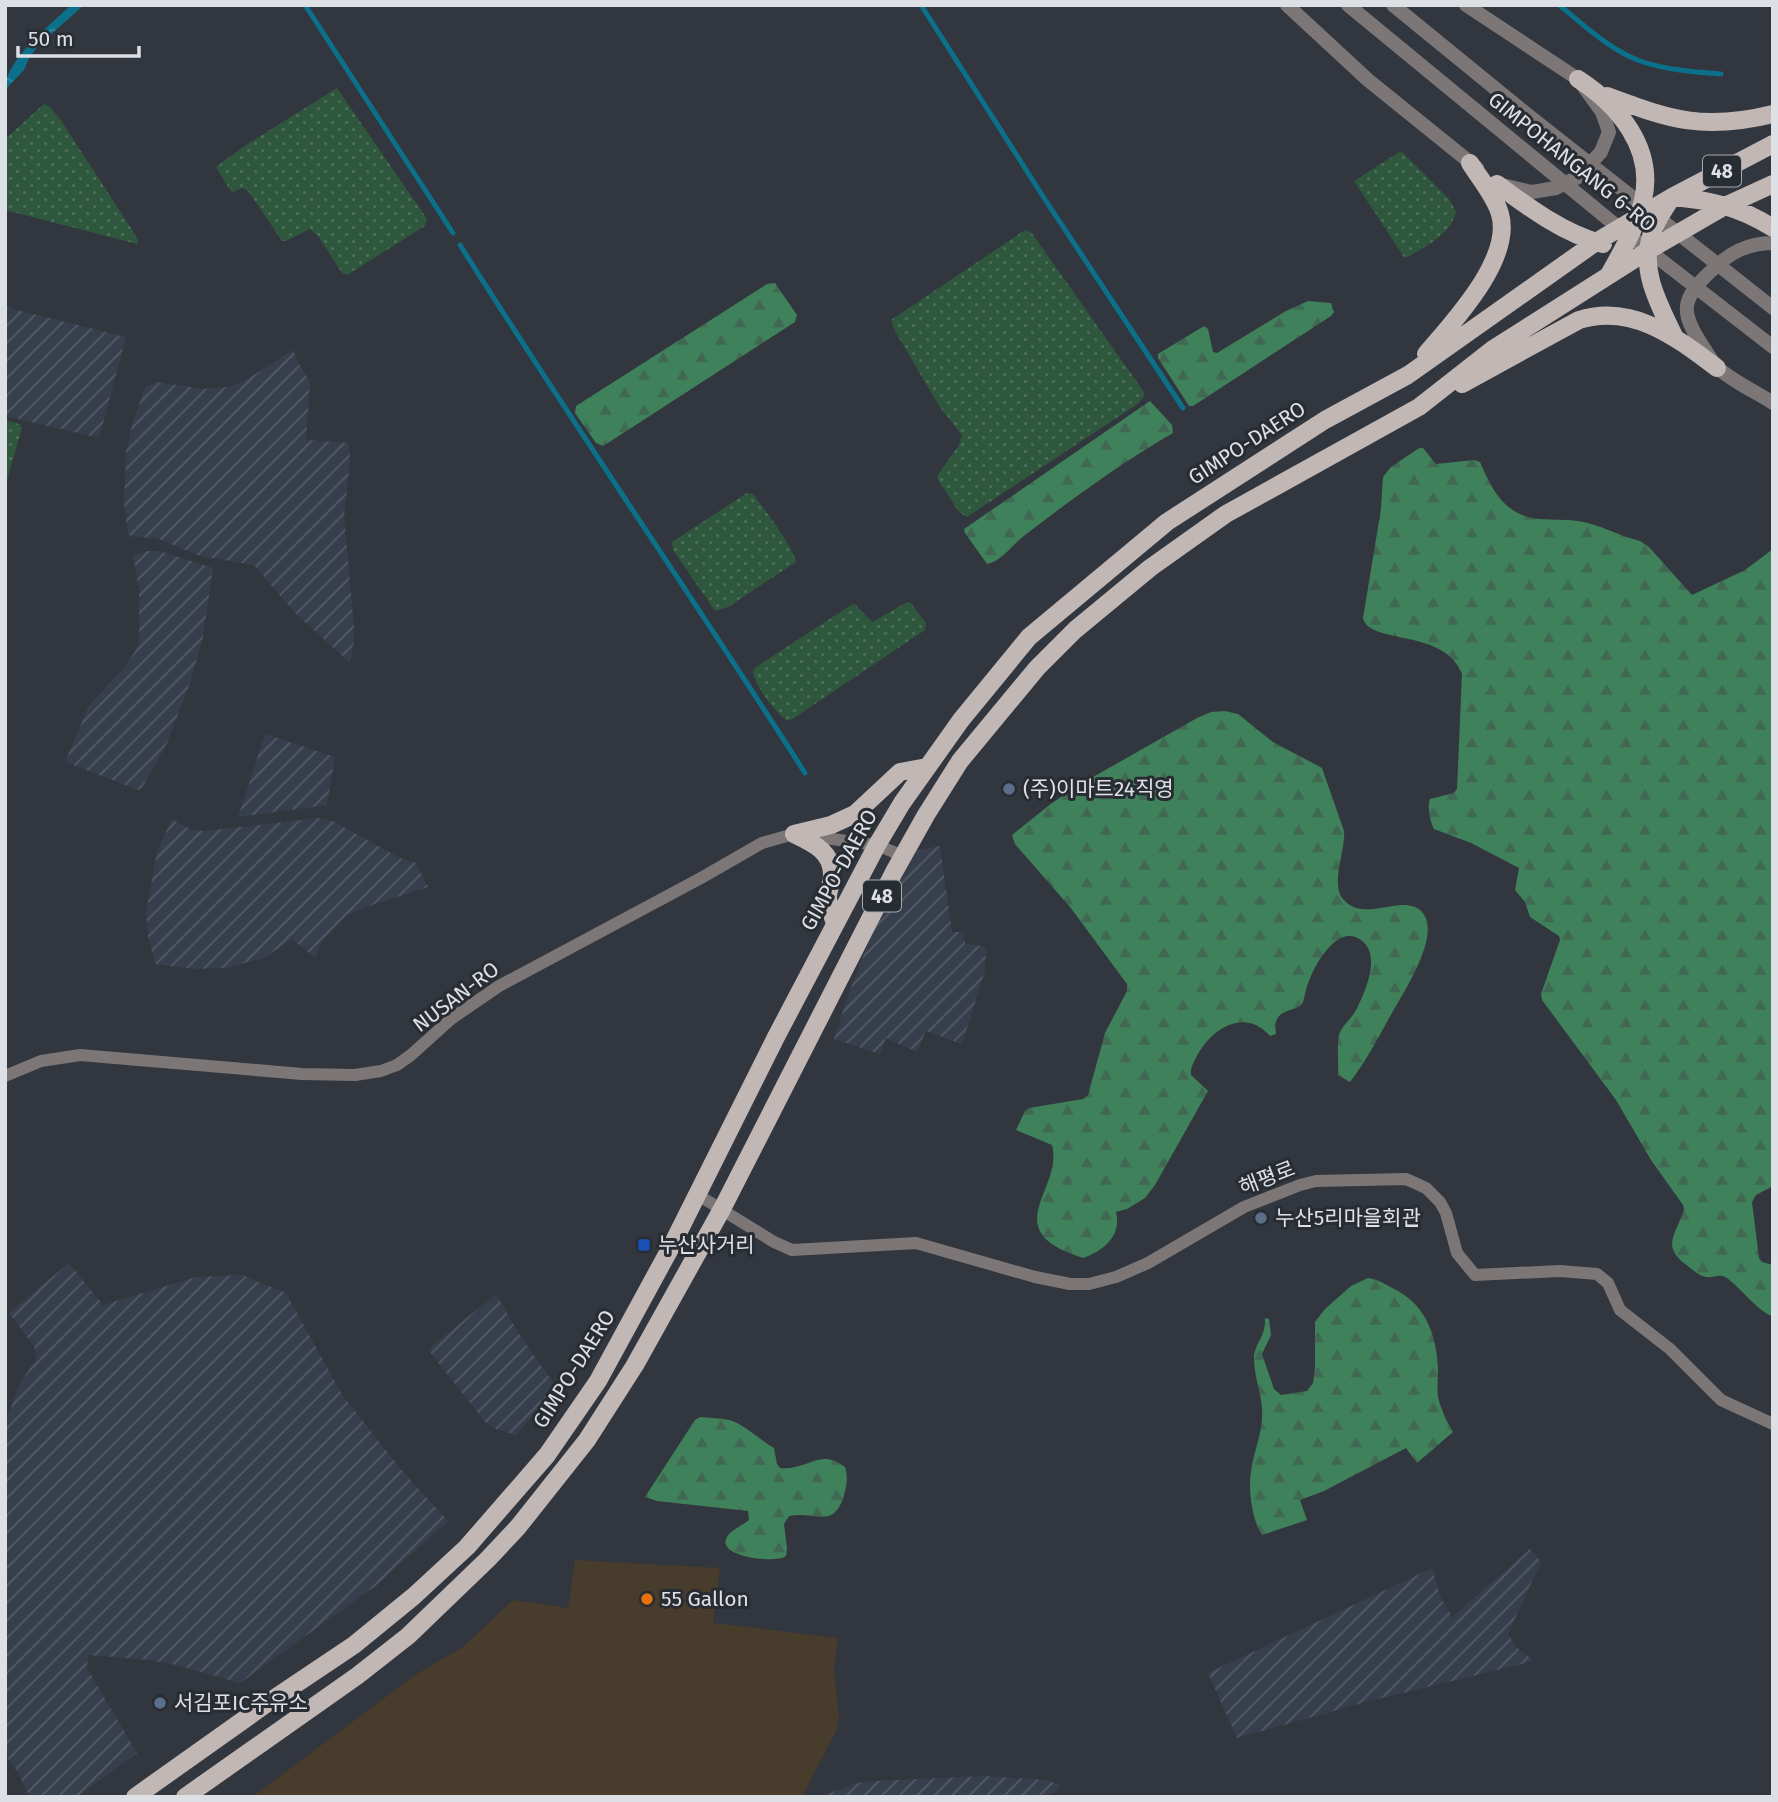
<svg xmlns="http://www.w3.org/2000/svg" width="1778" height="1802" font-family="'Fira Sans','Noto Sans KR',sans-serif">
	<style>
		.commercial { fill: #483c2d }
		.industrial { fill: url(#industrial-furrows) }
		.forest { fill: url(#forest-firs) }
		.garden { fill: url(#garden-dots) }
		.water { fill: url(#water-ripples) }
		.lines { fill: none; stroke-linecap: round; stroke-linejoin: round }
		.stream { stroke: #0b708a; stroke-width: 5 }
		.minor { stroke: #7c7776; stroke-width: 12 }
		.tertiary { stroke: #7c7776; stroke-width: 14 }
		.primary { stroke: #c1b7b5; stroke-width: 18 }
		.service-dot { fill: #5c6f8a; stroke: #282c33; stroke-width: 2.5 }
		.transit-dot { fill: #1a4fb4; stroke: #282c33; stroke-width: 2.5 }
		.food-dot { fill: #e8710a; stroke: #282c33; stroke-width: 2.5 }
		.labels { text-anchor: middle; stroke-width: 6; stroke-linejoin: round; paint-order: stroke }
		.shield { fill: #282c33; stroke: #a7aab0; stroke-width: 2 }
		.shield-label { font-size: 19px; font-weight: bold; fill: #dde0e5 }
		.street-label { font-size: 21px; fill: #dde0e5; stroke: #282c33 }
		.poi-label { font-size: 21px; fill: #dde0e5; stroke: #282c33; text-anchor: start }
	</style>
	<defs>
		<pattern id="industrial-furrows" width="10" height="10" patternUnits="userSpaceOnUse" patternTransform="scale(1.75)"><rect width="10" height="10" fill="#383f4c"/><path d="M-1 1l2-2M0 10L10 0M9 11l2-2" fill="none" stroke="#545a66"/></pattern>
		<pattern id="forest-firs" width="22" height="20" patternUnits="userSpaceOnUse" patternTransform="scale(1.75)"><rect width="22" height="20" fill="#3f815a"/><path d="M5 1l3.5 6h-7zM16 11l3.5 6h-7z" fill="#406852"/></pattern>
		<pattern id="garden-dots" width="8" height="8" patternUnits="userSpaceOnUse" patternTransform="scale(1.75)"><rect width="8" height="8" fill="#2e573e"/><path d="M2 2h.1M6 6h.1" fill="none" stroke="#4c6f5a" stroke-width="1.8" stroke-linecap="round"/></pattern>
		<pattern id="water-ripples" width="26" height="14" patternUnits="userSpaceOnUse" patternTransform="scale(1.75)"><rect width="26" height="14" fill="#0b708a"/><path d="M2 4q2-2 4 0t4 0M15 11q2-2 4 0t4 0" fill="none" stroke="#3a8ba0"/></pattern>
	</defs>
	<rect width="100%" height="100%" fill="#32363e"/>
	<!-- commercial -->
	<path class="commercial" d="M 575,1560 L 720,1568 L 713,1623 L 838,1638 L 834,1670 L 839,1717 L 837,1729 L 802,1797 L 252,1797 L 415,1675 L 463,1647 L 513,1600 L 568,1608 Z"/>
	<!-- industrial -->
	<path class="industrial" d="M 5,307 L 126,337 L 99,438 L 5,416 Z
		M 293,350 L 299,364 L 310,382 L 306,440 L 349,443 L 350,460 L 344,517 L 354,626 L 354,640 L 350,663 L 295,613 L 254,565 L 200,556 L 156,538 L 133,537 L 128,534 L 127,528 L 124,502 L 126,452 L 133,421 L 145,388 L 156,382 L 204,389 L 229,387 L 244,381 Z
		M 148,551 L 160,551 L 213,568 L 203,637 L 190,683 L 167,743 L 146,781 L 141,789 L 138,790 L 65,762 L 89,705 L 122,670 L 136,650 L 139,639 L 139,590 L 133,555 Z
		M 265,734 L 335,757 L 327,805 L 238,817 Z
		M 317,818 L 333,821 L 400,858 L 416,863 L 428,887 L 372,905 L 347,915 L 323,940 L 315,958 L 292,939 L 264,958 L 226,968 L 195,969 L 155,964 L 148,936 L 146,913 L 157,851 L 172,819 L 192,830 L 206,831 Z
		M 940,846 L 952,932 L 964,932 L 965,944 L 984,946 L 986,948 L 985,971 L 962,1044 L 926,1031 L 917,1052 L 886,1038 L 880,1054 L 834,1039 L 847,998 L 880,912 L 898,879 L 918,850 Z
		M 69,1263 L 103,1305 L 196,1277 L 242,1275 L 286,1293 L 343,1396 L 405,1474 L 448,1521 L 378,1584 L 240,1683 L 176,1665 L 148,1660 L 88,1655 L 87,1668 L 137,1753 L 77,1797 L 30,1797 L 17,1771 L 5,1755 L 5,1423 L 21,1381 L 36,1360 L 36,1354 L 34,1346 L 9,1313 Z
		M 496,1294 L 519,1334 L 557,1388 L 516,1435 L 496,1429 L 485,1422 L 429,1351 L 432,1346 Z
		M 1530,1549 L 1541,1562 L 1508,1634 L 1515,1646 L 1534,1661 L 1366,1702 L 1237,1738 L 1208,1673 L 1432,1568 L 1440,1596 L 1452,1617 Z
		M 983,1776 L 1046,1780 L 1060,1785 L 1057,1791 L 1041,1797 L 819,1797 L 857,1783 L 876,1781 Z"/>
	<!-- forest -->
	<path class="forest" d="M 775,283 L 797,315 L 795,322 L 611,441 L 603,446 L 596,443 L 575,413 L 576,406 L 767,284 Z
		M 1308,301 L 1331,303 L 1334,312 L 1331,316 L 1193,406 L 1189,406 L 1158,358 L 1158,354 L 1204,326 L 1208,329 L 1213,352 L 1217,353 L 1286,311 Z
		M 1150,401 L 1172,425 L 1173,433 C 1121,463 1072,499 1025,535 C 1013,544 1001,562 987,564 L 965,533 L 964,529 L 967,527 Z
		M 1419,448 L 1423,448 L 1436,464 L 1474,460 L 1480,462 C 1492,490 1505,516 1539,519 C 1552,520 1565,519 1578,521 C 1599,524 1619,536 1640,541 L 1649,547 L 1692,595 L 1745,570 L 1773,549 L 1773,1186 L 1756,1195 L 1752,1202 L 1759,1258 L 1762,1262 L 1773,1265 L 1773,1317 C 1754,1308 1743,1290 1727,1278 C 1720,1273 1714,1278 1706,1277 C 1699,1276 1693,1270 1688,1266 C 1660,1247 1676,1234 1684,1210 L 1683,1205 L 1651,1160 L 1616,1100 L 1542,1000 L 1541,994 L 1560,940 L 1559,936 L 1530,917 L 1525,902 L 1515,890 L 1519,868 L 1471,843 L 1434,829 C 1430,821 1427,807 1430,799 L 1454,793 L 1457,789 L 1462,674 C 1445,628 1369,645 1363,618 L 1381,509 L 1383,477 L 1391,467 Z
		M 1225,711 L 1238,714 L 1273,742 L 1322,768 L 1344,831 C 1346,849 1330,884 1343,899 C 1362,922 1394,898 1415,907 C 1450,923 1403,993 1392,1013 C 1379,1036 1367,1060 1350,1082 L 1338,1075 C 1339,1064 1336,1041 1340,1032 C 1344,1024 1352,1018 1356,1010 C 1365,992 1382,955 1361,940 C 1338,923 1315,964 1309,981 C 1306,987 1305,995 1303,1002 C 1298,1014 1271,1005 1276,1034 L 1270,1036 C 1246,1008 1213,1027 1198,1054 C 1194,1062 1190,1067 1191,1075 L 1208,1091 L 1155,1185 L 1145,1198 L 1127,1209 L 1116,1212 C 1122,1235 1104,1251 1083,1258 C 994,1230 1064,1190 1052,1145 L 1016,1130 L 1025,1111 L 1029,1108 L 1083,1099 L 1088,1095 L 1105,1033 L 1127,991 L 1127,984 L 1070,907 L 1015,844 L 1012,835 L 1052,803 L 1079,785 L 1197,718 L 1211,712 Z
		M 1368,1278 C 1378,1279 1388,1286 1398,1291 C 1427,1307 1437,1338 1438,1369 C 1438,1379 1437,1387 1438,1397 C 1441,1409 1446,1421 1453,1432 L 1417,1463 L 1406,1448 L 1324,1491 L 1300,1500 L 1307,1520 L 1262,1535 C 1252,1519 1248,1491 1251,1472 C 1253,1454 1261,1437 1262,1418 C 1264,1399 1254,1379 1254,1359 C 1254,1343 1266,1338 1265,1318 L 1269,1319 L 1271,1335 L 1262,1354 L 1274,1389 L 1281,1395 L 1307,1391 L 1313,1383 L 1315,1368 L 1315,1322 L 1325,1309 L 1351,1286 Z
		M 700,1417 C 709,1418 720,1418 729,1420 C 743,1423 761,1441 774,1448 L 777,1464 L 780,1468 C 808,1471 819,1447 845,1467 C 848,1477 847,1484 844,1495 C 834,1530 816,1511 789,1516 L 784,1524 L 787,1549 L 786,1556 C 775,1564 715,1557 727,1537 C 731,1530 743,1525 749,1520 L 748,1511 L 657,1501 L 645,1497 L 695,1420 Z"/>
	<!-- garden -->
	<path class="garden" d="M 337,88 L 427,219 L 425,226 L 347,275 L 342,273 L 318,236 L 310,229 L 286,241 L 282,241 L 248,191 L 242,188 L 233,192 L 230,190 L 216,167 L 243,147 Z
		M 44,104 L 50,107 L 62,122 L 133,231 L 138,240 L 137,244 L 5,210 L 5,139 Z
		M 1399,152 L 1403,153 L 1449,199 L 1456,212 C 1450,235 1428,245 1408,257 L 1404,257 L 1354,181 Z
		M 1025,230 L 1031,232 L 1144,392 L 1144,396 L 1139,403 L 967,517 L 959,512 L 938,480 L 937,476 L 959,445 L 962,435 L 939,406 L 895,331 L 891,320 Z
		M 5,420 L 19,424 L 22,428 L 5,487 Z
		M 747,493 L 753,494 C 764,509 793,546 796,562 L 728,607 L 715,611 L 673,550 L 672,542 Z
		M 907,602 L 911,603 L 926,623 L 925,630 L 794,718 L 788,721 C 777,716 753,683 753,671 L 756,667 L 851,605 L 855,604 L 872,622 Z"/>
	<!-- water -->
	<path class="water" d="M 71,5 L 84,5 L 40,44 L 30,56 L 24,70 L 5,90 C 5,60 49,26 71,5 Z"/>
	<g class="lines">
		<!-- stream -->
		<path class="stream" d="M 305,5 L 453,233
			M 921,5 L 1044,198 L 1183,408
			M 1559,5 C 1584,25 1610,50 1640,61 C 1666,70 1694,72 1721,74
			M 460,245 C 572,423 692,596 805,773"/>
		<!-- minor -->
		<path class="minor" d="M 5,1076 L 41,1061 L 80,1055 L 302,1074 L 355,1075 L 381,1071 L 397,1065 L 411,1055 L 451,1019 L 499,986 L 701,878 L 762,843 L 794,834 L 877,845 L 903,856
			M 698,1195 L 774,1242 L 792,1250 L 916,1243 L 1035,1277 L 1070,1284 L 1089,1284 L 1116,1277 L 1148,1263 L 1244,1207 L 1300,1185 L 1316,1181 L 1406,1179 L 1426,1188 L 1440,1202 L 1446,1213 L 1457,1253 L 1475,1275 L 1560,1271 L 1597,1274 L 1608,1283 L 1620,1310 L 1670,1349 L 1721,1400 L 1773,1424"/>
		<!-- tertiary -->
		<path class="tertiary" d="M 1287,5 L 1368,80 L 1477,168
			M 1348,5 L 1608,219 L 1773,347
			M 1393,5 L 1529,116 L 1773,308
			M 1466,5 L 1578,79 L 1602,112 L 1609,132 L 1601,152 L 1578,177 L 1556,188 L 1532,192 L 1502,185
			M 1773,243 C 1747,243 1729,253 1711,271 C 1681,299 1680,312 1702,345 C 1707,352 1712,362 1718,368 C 1732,381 1756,392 1773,403"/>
		<!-- primary -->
		<path class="primary" d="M 1578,79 C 1618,105 1655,148 1643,200 C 1637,226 1622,251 1609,275
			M 1607,96 C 1671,120 1704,131 1773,114
			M 1497,184 C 1529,208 1565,234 1603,244
			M 1672,197 C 1710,200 1740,207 1773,228
			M 1670,200 C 1664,210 1656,221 1652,233 C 1639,270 1659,304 1674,336
			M 1426,354 C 1453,322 1513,259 1500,214 C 1495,196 1480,179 1470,163
			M 1462,384 L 1579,320 C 1633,303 1677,338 1717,368
			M 794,834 L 831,825 L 855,814 L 900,772 L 927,767
			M 794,834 C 813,843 833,852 832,876 C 832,883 828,890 828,897 C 828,906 833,916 835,924
			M 135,1797 L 266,1704 L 354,1645 L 414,1596 L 467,1547 L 547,1455 L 598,1381 L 671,1247 L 776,1037 L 877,845 L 902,803 L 961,720 L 1029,637 L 1167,522 L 1325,420 L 1408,375 L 1596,242 L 1672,197 L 1773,144
			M 185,1797 L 357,1676 L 408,1636 L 488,1559 L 518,1527 L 587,1440 L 635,1365 L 722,1209 L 894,872 L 926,815 L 960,761 L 1037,668 L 1075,630 L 1150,568 L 1226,514 L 1419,407 L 1493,349 L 1649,250 L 1725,206 L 1773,184"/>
	</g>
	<!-- markers -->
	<g class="service-dot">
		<circle cx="1009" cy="789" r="7"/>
		<circle cx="1261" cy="1218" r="7"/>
		<circle cx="160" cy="1703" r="7"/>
	</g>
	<rect class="transit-dot" x="637" y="1238" width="14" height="14" rx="3.5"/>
	<circle class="food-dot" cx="647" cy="1599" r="7"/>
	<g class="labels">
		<!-- shield labels -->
		<g class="shield">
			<rect x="1703" y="155.5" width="38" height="31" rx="5"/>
			<rect x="863" y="880.5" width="38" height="31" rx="5"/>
		</g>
		<g class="shield-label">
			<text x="1722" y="178">48</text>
			<text x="882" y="903">48</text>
		</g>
		<!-- street labels -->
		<g class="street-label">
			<text transform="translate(1572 162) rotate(39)" y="7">GIMPOHANGANG 6-RO</text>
			<text transform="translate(1247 443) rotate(-33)" y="7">GIMPO-DAERO</text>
			<text transform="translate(839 870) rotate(-61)" y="7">GIMPO-DAERO</text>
			<text transform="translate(456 997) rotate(-37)" y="7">NUSAN-RO</text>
			<text transform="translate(1267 1178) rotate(-21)" y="7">해평로</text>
			<text transform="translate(574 1369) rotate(-58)" y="7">GIMPO-DAERO</text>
		</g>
		<!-- poi labels -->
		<g class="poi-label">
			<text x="1023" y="796">(주)이마트24직영</text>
			<text x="1275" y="1225">누산5리마을회관</text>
			<text x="658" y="1252">누산사거리</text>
			<text x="661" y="1606">55 Gallon</text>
			<text x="174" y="1710">서김포IC주유소</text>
		</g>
	</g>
	<!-- border -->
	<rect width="1778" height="1802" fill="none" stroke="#dde0e5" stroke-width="14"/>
	<!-- scale -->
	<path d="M18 46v10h121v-10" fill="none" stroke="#dde0e5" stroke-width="3.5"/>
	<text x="28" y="46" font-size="21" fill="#dde0e5" stroke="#282c33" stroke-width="5" paint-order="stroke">50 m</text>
</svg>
